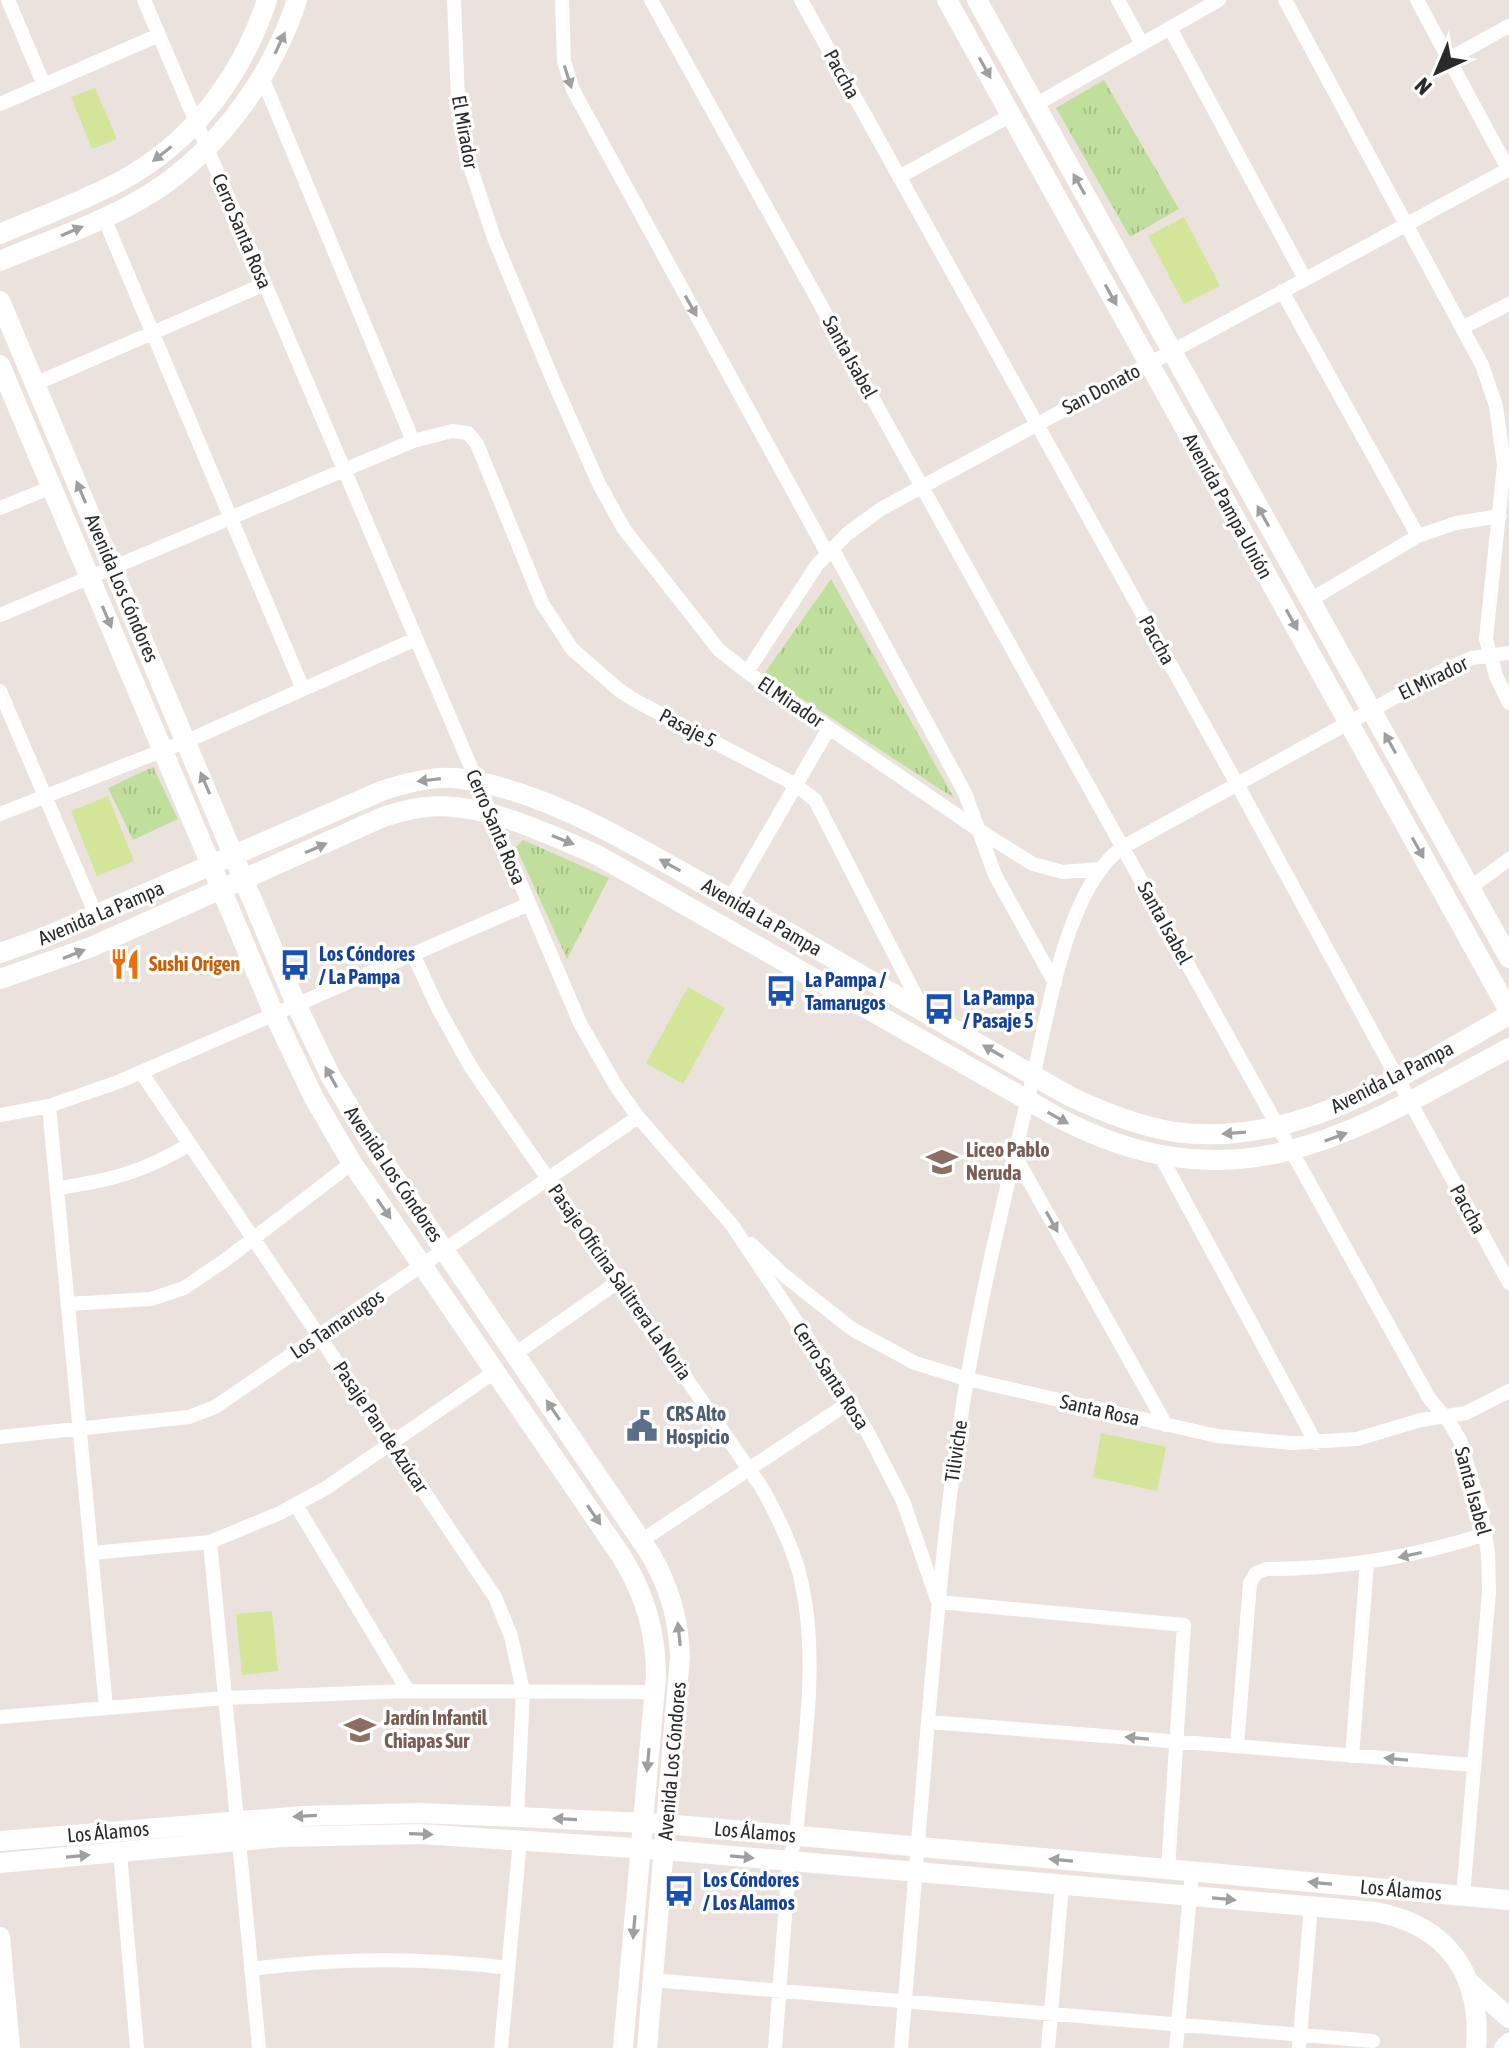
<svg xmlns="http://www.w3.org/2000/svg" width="1509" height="2048" font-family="'Asap Condensed',sans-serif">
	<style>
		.grass { fill: url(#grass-tufts) }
		.pitch { fill: #d3e599 }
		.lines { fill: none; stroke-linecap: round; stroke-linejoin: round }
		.street { stroke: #fff; stroke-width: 14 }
		.secondary { stroke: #fff; stroke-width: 20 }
		.oneway { fill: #9f9f9f }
		.labels { text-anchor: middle; stroke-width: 7; stroke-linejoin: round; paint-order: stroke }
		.street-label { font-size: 20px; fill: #2a2a2a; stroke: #fff }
		.transit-label { font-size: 20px; font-weight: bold; fill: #164399; stroke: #fff; text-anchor: start }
		.food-label { font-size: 20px; font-weight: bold; fill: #c56008; stroke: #fff; text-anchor: start }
		.education-label { font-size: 20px; font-weight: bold; fill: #785e54; stroke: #fff; text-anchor: start }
		.service-label { font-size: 20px; font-weight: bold; fill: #4e5e75; stroke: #fff; text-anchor: start }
	</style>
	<defs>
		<pattern id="grass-tufts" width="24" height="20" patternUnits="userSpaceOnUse" patternTransform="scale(2)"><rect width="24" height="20" fill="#c0df9d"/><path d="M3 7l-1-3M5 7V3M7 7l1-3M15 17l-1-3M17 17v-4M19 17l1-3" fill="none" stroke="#a5c087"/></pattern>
	</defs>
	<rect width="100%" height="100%" fill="#ebe2dd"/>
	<!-- grass -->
	<path class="grass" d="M 1104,80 L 1179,209 L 1130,237 L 1056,108 Z
		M 831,579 L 954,798 L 764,674 Z
		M 153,767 L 178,819 L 133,840 L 108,788 Z
		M 523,840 L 609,878 L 567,959 L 516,847 Z"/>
	<!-- pitch -->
	<path class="pitch" d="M 95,88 L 117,139 L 92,149 L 71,97 Z
		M 1184,217 L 1220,286 L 1184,304 L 1148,236 Z
		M 108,796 L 134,861 L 97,876 L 71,811 Z
		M 688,987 L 725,1008 L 683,1084 L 646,1063 Z
		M 1101,1433 L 1166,1447 L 1157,1491 L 1093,1477 Z
		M 272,1611 L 278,1671 L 242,1675 L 236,1614 Z"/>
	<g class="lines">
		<!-- street -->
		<path class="street" d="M 8,0 L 44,85
			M 144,0 L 580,1023 L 616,1086 L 638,1117 L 732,1225 L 850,1402 L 869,1435 L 903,1501 L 938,1602
			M 454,0 L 458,99 L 470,166 L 494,238 L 552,378 L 599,484 L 624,529 L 719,650 L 747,672 L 980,831 L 1033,864 L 1063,872 L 1099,869
			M 562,0 L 564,61 L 573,90 L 827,553
			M 651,0 L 1429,1398 L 1449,1422 L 1460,1440 L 1481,1511 L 1488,1553 L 1489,1592 L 1463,1896
			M 801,0 L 1237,784 L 1509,1283
			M 1118,0 L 1142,44
			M 1285,0 L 1482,365 L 1496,406 L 1504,465 L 1486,639 L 1496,676 L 1509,703
			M 1417,0 L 1508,169
			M 1170,28 L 1305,279
			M 1449,59 L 1509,26
			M 262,77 L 413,441
			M 0,104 L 159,35
			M 1035,105 L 1219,0
			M 899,177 L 1011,115
			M 104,218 L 303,689
			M 1282,291 L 1418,536
			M 1462,328 L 1509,304
			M 35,384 L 265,284
			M 0,508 L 52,487
			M 832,548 L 965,793 L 995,875 L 1055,983
			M 1310,600 L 1418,536 L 1456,523 L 1500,516
			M 0,615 L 413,441 L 452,431 L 468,433 L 477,444 L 542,603 L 572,649 L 619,690 L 636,701 L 796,785 L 815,800 L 923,1010
			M 747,672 L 817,565 L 847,534 L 881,509 L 1509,169
			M 0,691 L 96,915
			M 0,814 L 187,741 L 416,639
			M 1470,888 L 1509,859
			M 730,899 L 829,728
			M 413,954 L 438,1008 L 472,1069 L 762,1488 C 777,1515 791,1543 799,1572 C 821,1657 803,1750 796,1836 L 789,1862 L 775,2048
			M 141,1072 L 495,1597 L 511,1636 L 523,1691 L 517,1817
			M 49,1106 L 106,1708
			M 0,1115 L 49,1106 L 118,1082 L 529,904
			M 1014,1154 L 1166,1425
			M 1160,1155 L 1316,1443
			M 57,1188 C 109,1181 144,1172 190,1144
			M 751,1244 L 785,1276 L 852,1329 L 915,1363 L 967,1379 L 1217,1436 L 1291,1443 L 1357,1439 L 1421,1420 L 1466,1413 L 1509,1391
			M 68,1304 L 151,1299 L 184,1288 L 224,1261 L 352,1163
			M 515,1354 L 619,1281
			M 0,1437 L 189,1417 L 215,1407 L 638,1117
			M 296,1505 L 408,1691
			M 641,1541 L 850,1402
			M 210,1542 L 237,1820
			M 92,1553 L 210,1542 L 280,1513 L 326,1488 L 496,1371
			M 938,1602 L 1184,1625 L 1168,1869
			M 0,1717 L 225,1698 L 408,1691 L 655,1692
			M 928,1722 L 1474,1765
			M 1237,1746 L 1250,1583 L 1256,1573 L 1267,1569 C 1342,1569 1414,1557 1486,1534
			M 1352,1756 L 1367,1563
			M 239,1841 L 259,2048
			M 120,1853 L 137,2048
			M 251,1969 C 337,1958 422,1957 508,1968
			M 652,1980 L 1373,2041
			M 501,2048 L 520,1840
			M 901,2048 C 910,1939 919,1830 928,1721 C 937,1624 944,1527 959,1431 C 976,1310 1006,1192 1034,1073 C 1049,1009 1067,886 1123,847 L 1446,669 L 1472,658 L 1509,653
			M 1048,2048 L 1062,1885
			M 1176,2048 L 1192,1872
			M 1299,2048 L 1311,1906"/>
		<!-- secondary -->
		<path class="secondary" d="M 947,0 L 1509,1011
			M 977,0 L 1509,958
			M 0,234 C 39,217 81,202 119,182 C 192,143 241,78 267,0
			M 0,261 C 45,242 93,226 136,202 C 212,160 270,82 297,0
			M 0,301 L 296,1004 L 331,1077 L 368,1138 L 651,1555 C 670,1588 679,1620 680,1657 L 647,2048
			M 0,365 L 274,1014 L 314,1098 L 352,1163 L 622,1557 C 645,1595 656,1632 656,1676 L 623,2048
			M 0,953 L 45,937 L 384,790 C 410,782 436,775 462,779 C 546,791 634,845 707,886 C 829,954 948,1028 1071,1097 C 1104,1112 1138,1126 1175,1132 C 1298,1149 1407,1072 1509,1015
			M 0,979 L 91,947 L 383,817 C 397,813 411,808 426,807 C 481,801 549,834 599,856 L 1059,1118 C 1237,1211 1352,1133 1509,1048
			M 0,1841 L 303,1816 L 418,1813 L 517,1817 L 666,1824 L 1509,1900
			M 0,1863 L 282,1837 L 420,1834 L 664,1850 L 1376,1912 C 1449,1926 1482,1976 1476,2048
			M 0,1937 L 10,2048
			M 1471,1984 L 1509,2018
			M 1504,2048 L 1509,2043"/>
	</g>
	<!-- one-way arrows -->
	<defs><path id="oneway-solid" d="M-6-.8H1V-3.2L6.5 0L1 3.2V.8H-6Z" transform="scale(2)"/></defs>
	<g class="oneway">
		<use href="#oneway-solid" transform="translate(280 43) rotate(-65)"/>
		<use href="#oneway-solid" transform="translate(985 68) rotate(61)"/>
		<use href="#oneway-solid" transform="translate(568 77) rotate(72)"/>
		<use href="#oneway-solid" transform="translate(162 154) rotate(142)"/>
		<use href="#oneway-solid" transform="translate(1079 184) rotate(-119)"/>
		<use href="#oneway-solid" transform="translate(72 231) rotate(-23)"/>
		<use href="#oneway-solid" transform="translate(1111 295) rotate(61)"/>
		<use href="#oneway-solid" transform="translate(691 306) rotate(61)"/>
		<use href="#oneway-solid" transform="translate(81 492) rotate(-113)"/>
		<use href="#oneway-solid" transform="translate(1263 516) rotate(-119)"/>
		<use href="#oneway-solid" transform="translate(107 617) rotate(67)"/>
		<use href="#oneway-solid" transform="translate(1292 620) rotate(61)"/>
		<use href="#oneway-solid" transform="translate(1390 743) rotate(-119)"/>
		<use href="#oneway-solid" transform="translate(429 780) rotate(173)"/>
		<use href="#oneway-solid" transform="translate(205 783) rotate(-113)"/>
		<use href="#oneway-solid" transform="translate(563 840) rotate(22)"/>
		<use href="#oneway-solid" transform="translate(316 848) rotate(-24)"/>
		<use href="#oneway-solid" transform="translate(1418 848) rotate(61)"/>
		<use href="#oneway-solid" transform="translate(670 865) rotate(-151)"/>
		<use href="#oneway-solid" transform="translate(74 954) rotate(-22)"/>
		<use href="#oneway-solid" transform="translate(993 1051) rotate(-150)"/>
		<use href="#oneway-solid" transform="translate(331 1077) rotate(-119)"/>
		<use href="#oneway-solid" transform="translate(1058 1118) rotate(29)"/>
		<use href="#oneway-solid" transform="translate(1234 1133) rotate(176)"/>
		<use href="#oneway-solid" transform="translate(1336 1137) rotate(-20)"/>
		<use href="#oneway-solid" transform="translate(384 1209) rotate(55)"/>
		<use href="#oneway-solid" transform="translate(1052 1222) rotate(61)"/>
		<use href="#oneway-solid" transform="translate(553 1410) rotate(-124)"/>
		<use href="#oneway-solid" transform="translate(594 1515) rotate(56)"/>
		<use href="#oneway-solid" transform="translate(1410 1555) rotate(168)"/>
		<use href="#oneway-solid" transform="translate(679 1634) rotate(-96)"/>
		<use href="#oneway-solid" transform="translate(1137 1738) rotate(-175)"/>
		<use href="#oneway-solid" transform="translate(1396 1759) rotate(-175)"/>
		<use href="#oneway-solid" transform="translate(648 1760) rotate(95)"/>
		<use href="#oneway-solid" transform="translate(305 1816) rotate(177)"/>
		<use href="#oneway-solid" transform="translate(565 1819) rotate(-177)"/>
		<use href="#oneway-solid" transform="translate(421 1834) rotate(2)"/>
		<use href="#oneway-solid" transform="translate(78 1856) rotate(-5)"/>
		<use href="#oneway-solid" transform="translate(742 1857) rotate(5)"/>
		<use href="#oneway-solid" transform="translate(1061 1860) rotate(-175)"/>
		<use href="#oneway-solid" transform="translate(1320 1883) rotate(-175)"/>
		<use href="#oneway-solid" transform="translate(1224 1899) rotate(5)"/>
		<use href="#oneway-solid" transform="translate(634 1927) rotate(95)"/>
	</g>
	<!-- icons -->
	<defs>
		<symbol id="restaurant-bare" viewBox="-9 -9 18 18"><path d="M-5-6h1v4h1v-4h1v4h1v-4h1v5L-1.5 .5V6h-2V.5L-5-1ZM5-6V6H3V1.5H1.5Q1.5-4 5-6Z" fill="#e8710a" stroke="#fff" stroke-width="2.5" paint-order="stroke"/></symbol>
		<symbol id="bus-bare" viewBox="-9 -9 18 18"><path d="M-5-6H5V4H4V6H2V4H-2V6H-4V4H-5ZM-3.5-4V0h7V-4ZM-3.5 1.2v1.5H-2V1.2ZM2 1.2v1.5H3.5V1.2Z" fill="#1a4fb4" stroke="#fff" stroke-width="2.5" paint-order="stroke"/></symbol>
		<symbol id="school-bare" viewBox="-9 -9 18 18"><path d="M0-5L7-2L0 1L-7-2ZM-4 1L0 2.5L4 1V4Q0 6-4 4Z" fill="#8d6e63" stroke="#fff" stroke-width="2.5" paint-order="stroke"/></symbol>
		<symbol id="civic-bare" viewBox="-9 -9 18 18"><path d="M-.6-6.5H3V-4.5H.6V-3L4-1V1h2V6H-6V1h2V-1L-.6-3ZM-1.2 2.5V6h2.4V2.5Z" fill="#5c6f8a" stroke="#fff" stroke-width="2.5" paint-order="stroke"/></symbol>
	</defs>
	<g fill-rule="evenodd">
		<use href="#restaurant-bare" x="103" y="942" width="44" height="44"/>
		<use href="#bus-bare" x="273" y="943" width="44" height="44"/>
		<use href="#bus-bare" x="759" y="969" width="44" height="44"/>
		<use href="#bus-bare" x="917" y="987" width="44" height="44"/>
		<use href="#school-bare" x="920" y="1140" width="44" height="44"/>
		<use href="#civic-bare" x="620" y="1404" width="44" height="44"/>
		<use href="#school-bare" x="338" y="1708" width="44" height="44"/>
		<use href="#bus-bare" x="657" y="1869" width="44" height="44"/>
	</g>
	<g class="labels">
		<!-- street labels -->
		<g class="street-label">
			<text transform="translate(842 74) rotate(61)" y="7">Paccha</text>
			<text transform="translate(465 132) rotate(80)" y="7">El Mirador</text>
			<text transform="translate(242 231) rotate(67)" y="7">Cerro Santa Rosa</text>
			<text transform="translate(850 357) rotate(61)" y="7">Santa Isabel</text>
			<text transform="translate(1101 389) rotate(-28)" y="7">San Donato</text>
			<text transform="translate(1228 506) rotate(61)" y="7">Avenida Pampa Unión</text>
			<text transform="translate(122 588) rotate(67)" y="7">Avenida Los Cóndores</text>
			<text transform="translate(1157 640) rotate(61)" y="7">Paccha</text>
			<text transform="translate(1433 678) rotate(-26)" y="7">El Mirador</text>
			<text transform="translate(791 702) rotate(34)" y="7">El Mirador</text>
			<text transform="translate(688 728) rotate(28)" y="7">Pasaje 5</text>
			<text transform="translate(496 827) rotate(67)" y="7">Cerro Santa Rosa</text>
			<text transform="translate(101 913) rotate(-23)" y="7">Avenida La Pampa</text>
			<text transform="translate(762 917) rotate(30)" y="7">Avenida La Pampa</text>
			<text transform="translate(1165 923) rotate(61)" y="7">Santa Isabel</text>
			<text transform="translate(1392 1077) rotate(-27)" y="7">Avenida La Pampa</text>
			<text transform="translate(394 1174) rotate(56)" y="7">Avenida Los Cóndores</text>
			<text transform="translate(1468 1209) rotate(61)" y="7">Paccha</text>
			<text transform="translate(620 1282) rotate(55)" y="7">Pasaje Oficina Salitrera La Noria</text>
			<text transform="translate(337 1324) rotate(-34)" y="7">Los Tamarugos</text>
			<text transform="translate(831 1376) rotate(57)" y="7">Cerro Santa Rosa</text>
			<text transform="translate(1100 1410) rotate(13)" y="7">Santa Rosa</text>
			<text transform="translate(381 1427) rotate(56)" y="7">Pasaje Pan de Azúcar</text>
			<text transform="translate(956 1451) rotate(-82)" y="7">Tiliviche</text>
			<text transform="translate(1473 1491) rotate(75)" y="7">Santa Isabel</text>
			<text transform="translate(672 1761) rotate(-85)" y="7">Avenida Los Cóndores</text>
			<text transform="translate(108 1832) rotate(-5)" y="7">Los Álamos</text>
			<text transform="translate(755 1832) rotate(5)" y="7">Los Álamos</text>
			<text transform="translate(1401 1890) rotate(5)" y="7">Los Álamos</text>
		</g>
		<!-- transit labels -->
		<g class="transit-label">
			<text x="319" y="961">Los Cóndores<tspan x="319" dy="23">/ La Pampa</tspan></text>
			<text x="805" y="987">La Pampa /<tspan x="805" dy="23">Tamarugos</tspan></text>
			<text x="963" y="1005">La Pampa<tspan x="963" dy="23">/ Pasaje 5</tspan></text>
			<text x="703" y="1887">Los Cóndores<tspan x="703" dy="23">/ Los Alamos</tspan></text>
		</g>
		<!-- food labels -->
		<g class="food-label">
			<text x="149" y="971">Sushi Origen</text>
		</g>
		<!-- education labels -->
		<g class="education-label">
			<text x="966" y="1157">Liceo Pablo<tspan x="966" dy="23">Neruda</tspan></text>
			<text x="384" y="1725">Jardín Infantil<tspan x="384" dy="23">Chiapas Sur</tspan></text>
		</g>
		<!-- service labels -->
		<g class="service-label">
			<text x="666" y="1421">CRS Alto<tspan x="666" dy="23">Hospicio</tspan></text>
		</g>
	</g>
	<!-- north arrow -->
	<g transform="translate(1437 72) rotate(224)" stroke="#ffffff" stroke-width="6" paint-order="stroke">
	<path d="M0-6L14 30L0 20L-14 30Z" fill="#2a2a2a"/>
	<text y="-12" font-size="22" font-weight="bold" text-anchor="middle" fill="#2a2a2a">N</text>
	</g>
</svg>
